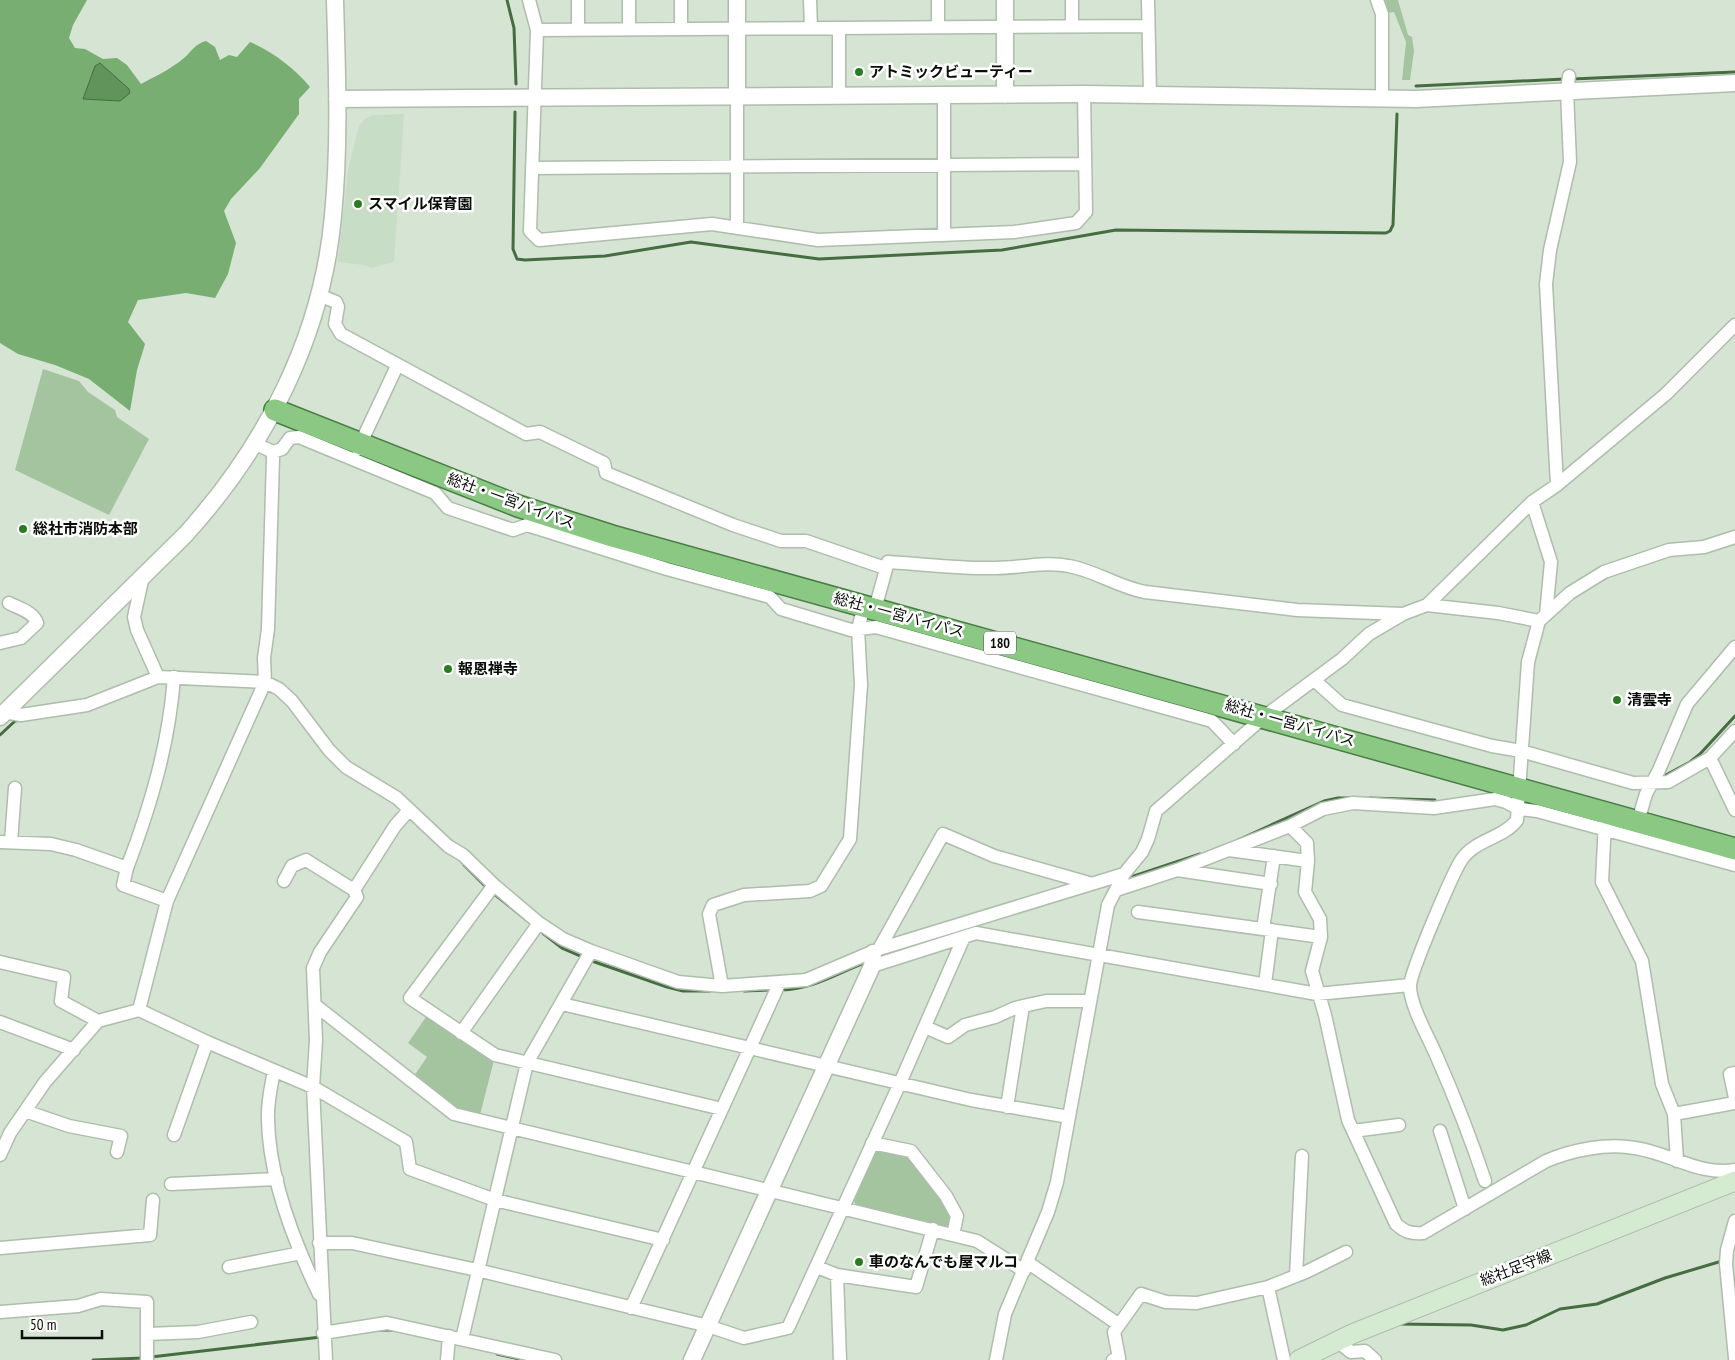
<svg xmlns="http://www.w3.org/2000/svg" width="1735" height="1360" font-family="'PT Sans Narrow','Noto Sans JP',sans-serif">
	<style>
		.built { fill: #c8ddc5 }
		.green { fill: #a4c4a0 }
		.forest { fill: #79ae73 }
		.water { fill: #60945a; stroke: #466c41 }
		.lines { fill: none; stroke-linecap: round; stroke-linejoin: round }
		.stream { stroke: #466c41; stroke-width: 3 }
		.minor-casing { stroke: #aebdac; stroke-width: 15 }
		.tertiary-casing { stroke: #aebdac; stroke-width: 19 }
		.secondary-casing { stroke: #aebdac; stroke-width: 21 }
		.trunk-casing { stroke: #4a7d45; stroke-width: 24 }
		.minor { stroke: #fff; stroke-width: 12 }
		.tertiary { stroke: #fff; stroke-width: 16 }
		.secondary { stroke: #d4ead1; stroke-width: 19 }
		.trunk { stroke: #8bc884; stroke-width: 21 }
		.poi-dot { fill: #2b7b24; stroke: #fff; stroke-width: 2 }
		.labels { text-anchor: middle; stroke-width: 5; stroke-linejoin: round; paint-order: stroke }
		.shield { fill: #fff; stroke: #525652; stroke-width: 1 }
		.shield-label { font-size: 14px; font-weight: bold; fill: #080d08 }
		.poi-label { font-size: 15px; font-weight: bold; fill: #080d08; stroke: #fff; text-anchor: start }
		.street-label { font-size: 15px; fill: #080d08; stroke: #fff }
	</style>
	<rect width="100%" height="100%" fill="#d5e4d3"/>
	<!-- built -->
	<path class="built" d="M 404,114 L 394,262 L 371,268 L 364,265 L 338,262 L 348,170 L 359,126 L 365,119 L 373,115 Z"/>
	<!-- green -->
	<path class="green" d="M 1383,0 L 1398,0 L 1408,35 L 1412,37 L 1414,51 L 1410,80 L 1402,80 L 1406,42 L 1394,12 L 1387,13 Z
		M 43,369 L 79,381 L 88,392 L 115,410 L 117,417 L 149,439 L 109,515 L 15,470 Z
		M 428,1014 L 494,1060 L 480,1115 L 454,1109 L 412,1079 L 427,1057 L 408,1043 Z
		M 877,1149 L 910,1156 L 954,1215 L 948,1229 L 856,1205 L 854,1201 Z"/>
	<!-- forest -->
	<path class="forest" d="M 0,0 L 87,0 L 73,25 L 69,38 L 75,48 L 85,49 L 103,59 L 117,58 L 127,65 L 141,84 C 156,76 171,69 184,58 C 192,51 195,44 206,41 L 215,47 L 220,60 L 229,55 L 237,57 L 250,42 C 273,52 294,68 310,87 L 299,99 L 299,114 L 260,168 L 231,199 L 224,211 L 236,243 L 228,274 L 215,298 L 186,293 L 138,300 L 128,322 L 145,344 L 137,370 L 130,411 L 89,379 L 55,365 L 18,354 L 0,343 Z"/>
	<!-- water -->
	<path class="water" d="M 100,63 L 129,89 L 130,93 L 120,101 L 83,99 L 95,66 Z"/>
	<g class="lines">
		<!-- stream -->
		<path class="stream" d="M 507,0 L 514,28 L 516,84
			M 1572,79 L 1735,72
			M 1416,86 L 1565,79
			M 515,112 L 513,249 L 517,259 L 525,260 L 605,256 L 691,242 L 819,259 L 1002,250 L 1116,230 L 1386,233 L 1390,231 L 1393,225 L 1397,114
			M 0,735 L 15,721 L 21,720
			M 1664,776 L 1690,762 L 1700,754 L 1735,716
			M 1370,798 L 1435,800
			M 1238,840 L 1324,801 L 1338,798 L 1351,798
			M 464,865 L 488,889
			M 1125,879 L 1200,854
			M 493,893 L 529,922
			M 540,931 L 562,948 L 583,957
			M 880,957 L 969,928
			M 589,960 L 667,987 L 683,991 L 710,991
			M 781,990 C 817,988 834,974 867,962
			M 744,991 L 772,990
			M 1398,1324 L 1471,1325 L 1503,1330 L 1526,1325 L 1560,1309 L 1597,1304 L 1665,1278 L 1722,1261
			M 377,1330 L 393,1330
			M 497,1354 L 524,1360
			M 151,1357 L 321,1337
			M 93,1360 L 143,1358"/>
		<defs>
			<path id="minor" d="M 529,0 L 537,30 L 530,231 L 539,240 L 712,224 L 818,240 L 1014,232 L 1076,223 L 1086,212 L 1084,94
				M 629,0 L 629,29
				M 681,0 L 681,29
				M 810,0 L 811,28
				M 938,0 L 938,27
				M 1072,0 L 1072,26
				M 1148,0 L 1150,94
				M 1377,0 L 1382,14 L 1382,97
				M 839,28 L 839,97
				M 537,30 L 1148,26
				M 578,30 L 578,0
				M 532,168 L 1085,164
				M 737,227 L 737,98
				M 944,235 L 944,96
				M 319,295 L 336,302 L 338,307 L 335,324 L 341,334 L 526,434 L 540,432 L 604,463 L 606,473 L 733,525 L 781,541 L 806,541 L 885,568
				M 358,449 L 397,366
				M 273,452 L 282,449 L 290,438 L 299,437 L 435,493 L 448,508 L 513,530 L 527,525 L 667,569 L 770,597 L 781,609 L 851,630 L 876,627 L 1212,721 L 1234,744
				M 1557,485 L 1546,284 L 1550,250 L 1570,162 L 1567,91 L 1569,76
				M 1532,502 L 1551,562 L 1546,615
				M 143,576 L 134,617 L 137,630 L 158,677
				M 1427,605 L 1532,502 L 1557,485 L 1666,394 L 1735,325
				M 875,609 L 888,562 C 924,564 960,569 996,568 C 1020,568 1045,561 1069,566 C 1096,571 1118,587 1145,592 L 1297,610 L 1403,614
				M 0,643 L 21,638 L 37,623 C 34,612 18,608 9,603
				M 1314,680 L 1342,705 L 1492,746 L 1521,751 L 1633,783 L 1668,782 L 1710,758 L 1735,731
				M 4,712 L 21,715 L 87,705 L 158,677 L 265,682 L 279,689 L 292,701 L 329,750 L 346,767 L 397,798 L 448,846 L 463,855 L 494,885 L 539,923 L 563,939 L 591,951 L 678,982 L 722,986 L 806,980 L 879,949 L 1124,874
				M 1710,758 L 1735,810
				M 1638,821 L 1646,794 L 1659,770 L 1687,704 L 1735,647
				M 1605,822 L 1602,882 L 1642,961 L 1662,1084 L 1674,1114 L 1677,1161
				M 1290,826 L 1307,843 L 1308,861 L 1305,892 L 1320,919 L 1321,937 L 1312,971 L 1325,1015 L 1348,1120 L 1396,1224 C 1405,1232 1411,1234 1423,1233 L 1546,1161 C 1572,1150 1606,1143 1635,1148 C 1670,1153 1699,1176 1735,1170
				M 0,842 L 51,844 L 76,850 L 127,868 L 123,885 L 167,901
				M 11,842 L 15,788
				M 1229,850 L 1308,861
				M 127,868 C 151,805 169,744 174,677
				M 1177,870 L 1271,884
				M 284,881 L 292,866 L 306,860 L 354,890
				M 494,885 L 410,998 L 495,1055 L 722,1109
				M 1116,890 L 1177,870 L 1290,826 L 1323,809 L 1353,803 L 1434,808 L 1495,799 L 1506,802 L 1519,809 L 1537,811 L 1735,865
				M 1138,912 L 1321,937
				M 1263,929 L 1274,856
				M 879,949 L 943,834 L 994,856 L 1089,883
				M 0,962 L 64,977 L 61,1001 L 98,1021
				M 872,966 L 976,933 L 1317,994 L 1410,985
				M 1265,984 L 1272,930
				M 722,986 L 709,914 L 713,905 L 744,895 L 810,891 L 821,886 L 850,839 L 861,685 L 858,629 L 864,606
				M 562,1004 L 971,1100 L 1069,1117
				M 315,1005 L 454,1114 L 977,1241 L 1024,1271
				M 139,1010 L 167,901 L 265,682 L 264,658 L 268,629 L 273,458 L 273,452 L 256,444
				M 0,1022 L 74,1050
				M 925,1027 L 948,1037 L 965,1025 L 995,1017 L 1015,1008 L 1046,1001 L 1090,1001
				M 461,1033 L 539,923
				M 274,1071 C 271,1087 267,1103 268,1120 C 269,1178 294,1242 319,1294
				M 1735,1073 L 1730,1074 L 1735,1098
				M 1007,1107 L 1023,1006
				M 25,1111 L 69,1126 L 121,1136 L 117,1152
				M 1674,1114 L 1735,1103
				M 1353,1131 L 1399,1125
				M 1440,1131 L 1465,1209
				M 174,1135 L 207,1042
				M 872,1143 L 911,1151 L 946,1196 L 957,1216 L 953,1235
				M 0,1155 L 10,1133 L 45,1082 L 98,1021 L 139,1010 L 207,1042 L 313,1087 L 406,1142 L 410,1169 L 495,1200 L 663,1240
				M 1485,1181 C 1471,1139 1455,1098 1437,1057 C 1429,1038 1410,1006 1410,986 C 1410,973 1453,872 1462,859 C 1476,839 1504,838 1517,820 L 1528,662 L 1539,621 L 1570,593 L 1604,572 L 1669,550 L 1704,547 L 1735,537
				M 171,1184 L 277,1179
				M 1735,1221 L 1727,1250 L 1726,1264 L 1735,1358
				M 319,1243 L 352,1243 L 477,1270 L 708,1326 L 744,1338 L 788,1328 L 900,1083 L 964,937
				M 0,1248 L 150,1235 L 153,1200
				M 1027,1262 L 1118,1324
				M 229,1267 L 301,1253
				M 817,1267 L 837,1275 L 916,1287 L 933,1229
				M 837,1275 L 840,1360
				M 1296,1276 L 1302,1156
				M 1268,1287 L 1284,1360
				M 631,1308 L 780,982
				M 0,1312 L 78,1306 L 101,1299 L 147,1302 L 147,1360
				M 323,1333 L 387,1323 L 555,1360
				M 147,1334 L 198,1332 L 251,1322
				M 462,1339 L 527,1063 L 591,951
				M 1337,1341 L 1351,1352 L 1365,1351 L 1375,1360
				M 326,1360 L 313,1087 L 316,1040 L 313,968 L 320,952 L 357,897 L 354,890 L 395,826 L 409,810
				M 447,1360 L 449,1336
				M 996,1360 L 1005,1314 L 1048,1212 L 1057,1182 L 1108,905 L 1124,874 L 1142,852 L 1148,839 L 1156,811 L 1265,716 L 1342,659 L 1369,634 L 1403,614 L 1427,605 L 1498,613 L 1539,621
				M 1113,1360 L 1119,1358 L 1114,1332 L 1141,1294 L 1166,1302 L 1197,1303 L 1268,1287 L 1306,1272 L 1346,1252"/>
			<path id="tertiary" d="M 737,0 L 737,98
				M 1005,0 L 1005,95
				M 337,99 L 1084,94 L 1416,99 L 1735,83
				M 0,717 L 186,534 C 266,445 322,337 333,216 C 340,144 337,72 335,0
				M 692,1360 L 872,966 L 873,953"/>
			<path id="secondary" d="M 1299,1360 L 1352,1334 L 1735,1181"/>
			<path id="trunk" d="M 275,410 L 518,506 L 612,536 L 1735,849"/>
		</defs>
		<!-- minor casing -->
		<use href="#minor" class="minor-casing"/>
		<!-- tertiary casing -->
		<use href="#tertiary" class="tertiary-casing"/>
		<!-- secondary casing -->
		<use href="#secondary" class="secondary-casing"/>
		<!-- trunk casing -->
		<use href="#trunk" class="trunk-casing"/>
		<!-- minor -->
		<use href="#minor" class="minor"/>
		<!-- tertiary -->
		<use href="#tertiary" class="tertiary"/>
		<!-- secondary -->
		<use href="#secondary" class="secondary"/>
		<!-- trunk -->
		<use href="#trunk" class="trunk"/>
	</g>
	<!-- markers -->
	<g class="poi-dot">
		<circle cx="859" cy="72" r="5"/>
		<circle cx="358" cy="204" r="5"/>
		<circle cx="23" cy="529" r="5"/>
		<circle cx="448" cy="669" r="5"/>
		<circle cx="1617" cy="700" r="5"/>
		<circle cx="859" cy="1262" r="5"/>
	</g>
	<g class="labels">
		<!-- shield labels -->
		<rect class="shield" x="984" y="631.5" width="32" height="23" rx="4"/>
		<g class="shield-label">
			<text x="1000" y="648">180</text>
		</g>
		<!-- poi labels -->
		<g class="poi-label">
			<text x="869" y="77">アトミックビューティー</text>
			<text x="368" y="209">スマイル保育園</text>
			<text x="33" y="534">総社市消防本部</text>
			<text x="458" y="674">報恩禅寺</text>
			<text x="1627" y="705">清雲寺</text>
			<text x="869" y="1267">車のなんでも屋マルコ</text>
		</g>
		<!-- street labels -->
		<g class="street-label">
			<text transform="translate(511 501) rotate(20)" y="5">総社・一宮バイパス</text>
			<text transform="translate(899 615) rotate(15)" y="5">総社・一宮バイパス</text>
			<text transform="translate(1290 723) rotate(16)" y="5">総社・一宮バイパス</text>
			<text transform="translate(1516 1268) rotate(-21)" y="5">総社足守線</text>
		</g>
	</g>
	<!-- scale -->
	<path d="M22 1330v8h80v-8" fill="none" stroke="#080d08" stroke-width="2.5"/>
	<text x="30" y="1330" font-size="15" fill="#080d08" stroke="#ffffff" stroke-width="4" paint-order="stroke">50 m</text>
</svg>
